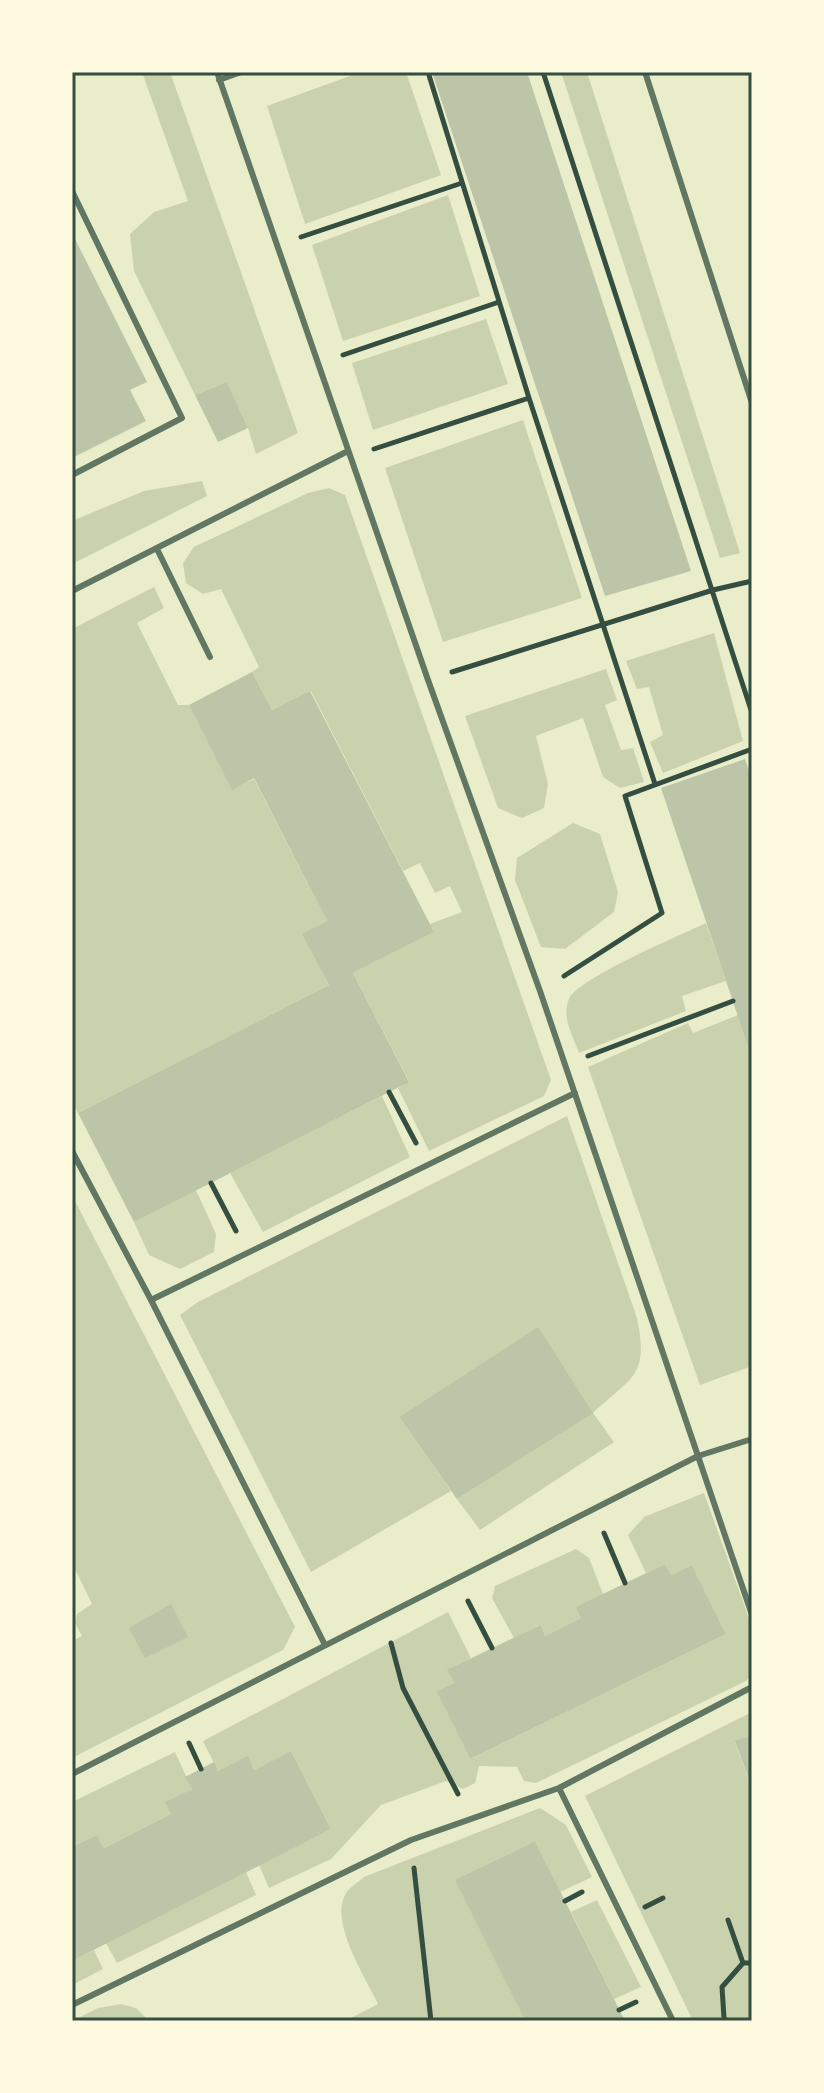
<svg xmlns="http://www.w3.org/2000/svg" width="824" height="2093" font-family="'PT Sans',sans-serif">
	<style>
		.green { fill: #cad2ad }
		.building { fill: #bcc5a7 }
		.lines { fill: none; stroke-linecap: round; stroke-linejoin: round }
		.path { stroke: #344e41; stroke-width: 5 }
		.service { stroke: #617663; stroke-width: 6 }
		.neatline { fill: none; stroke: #344e41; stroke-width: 3 }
	</style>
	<rect width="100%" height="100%" fill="#e9edc9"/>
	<!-- green -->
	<path class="green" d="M 142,72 L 170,72 L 298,433 L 256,454 L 248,428 L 227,382 L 195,395 L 134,271 L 130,234 L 154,212 L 188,201 Z
		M 361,72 L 406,72 L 441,175 L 305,224 L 267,106 Z
		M 561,72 L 587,72 L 740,553 L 720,558 Z
		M 448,195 L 480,296 L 343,341 L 312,245 Z
		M 486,319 L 508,384 L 373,430 L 352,363 Z
		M 523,420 L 582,598 L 443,642 L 385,468 Z
		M 202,481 L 207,496 L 72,564 L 72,521 L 144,491 Z
		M 329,488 L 345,495 L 551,1080 L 544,1096 L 429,1151 L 398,1088 L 409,1081 L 353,973 L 434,932 L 430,924 L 462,912 L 450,886 L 435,893 L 420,863 L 403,871 L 311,691 L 272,710 L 252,672 L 259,667 L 221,589 L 203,594 L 186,583 L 183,563 L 194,547 L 308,493 Z
		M 154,587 L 164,608 L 137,623 L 178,705 L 189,705 L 232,789 L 254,779 L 327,921 L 303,934 L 329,985 L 78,1113 L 72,1102 L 72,629 Z
		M 714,633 L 743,741 L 663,773 L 650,742 L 663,735 L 649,687 L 637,689 L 626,661 Z
		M 606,669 L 617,700 L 605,705 L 621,750 L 633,748 L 644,782 L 620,788 L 603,777 L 583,718 L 536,736 L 548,784 L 544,808 L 522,818 L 498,808 L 465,716 Z
		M 573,823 L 600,834 L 618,892 L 614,912 L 565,949 L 541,947 L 515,880 L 517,858 Z
		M 706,923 L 726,981 L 682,996 L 686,1011 L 579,1053 C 573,1036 561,1017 569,999 C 578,978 681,935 706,923 Z
		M 738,1015 L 752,1056 L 752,1366 L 700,1385 L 588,1067 L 688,1023 L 693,1033 Z
		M 382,1096 L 410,1157 L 263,1232 L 230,1173 Z
		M 567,1116 L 637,1318 C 649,1376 633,1376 593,1413 L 614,1442 L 480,1530 L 457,1499 L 592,1413 L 538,1328 L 399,1417 L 451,1491 L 311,1572 L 180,1315 L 198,1302 Z
		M 196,1190 L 216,1234 L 214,1252 L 180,1269 L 149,1255 L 134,1222 Z
		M 72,1195 L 295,1627 L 283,1650 L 72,1758 L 72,1641 L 82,1636 L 75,1623 L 77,1614 L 92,1604 L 72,1563 Z
		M 704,1493 L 752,1627 L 752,1674 L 746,1681 L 536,1783 L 524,1781 L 517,1767 L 479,1766 L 475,1783 L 463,1789 L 446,1781 L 381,1805 L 331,1859 L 269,1888 L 259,1865 L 331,1829 L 291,1751 L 254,1770 L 248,1757 L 218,1771 L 203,1741 L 448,1612 L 471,1658 L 448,1671 L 454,1683 L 436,1691 L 470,1759 L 726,1634 L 692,1565 L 671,1575 L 665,1564 L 646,1573 L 628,1535 L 644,1517 Z
		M 576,1549 L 589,1558 L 603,1594 L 581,1618 L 545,1636 L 539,1625 L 514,1638 L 492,1598 L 495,1586 Z
		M 752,1712 L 752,1735 L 735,1742 L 752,1789 L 752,2021 L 693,2021 L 585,1796 Z
		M 175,1752 L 192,1789 L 166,1802 L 171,1814 L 104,1848 L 97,1835 L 72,1847 L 72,1802 Z
		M 540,1808 L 566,1825 L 592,1877 L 560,1892 L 535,1841 L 456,1880 L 525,2021 L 345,2021 L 378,2004 C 366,1978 330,1924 345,1895 C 348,1888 359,1882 364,1877 Z
		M 246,1872 L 256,1895 L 117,1963 L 106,1943 Z
		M 597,1900 L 641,1987 L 614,1999 L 571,1912 Z
		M 94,1950 L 103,1969 L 72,1985 L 72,1961 Z
		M 121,2004 L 136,2008 L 149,2021 L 72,2021 L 98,2008 Z"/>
	<!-- building -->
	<path class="building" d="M 432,72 L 527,72 L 691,571 L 605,596 Z
		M 72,233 L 147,382 L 130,390 L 146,421 L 72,458 Z
		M 227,382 L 248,428 L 218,442 L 195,395 Z
		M 252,672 L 272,710 L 310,691 L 434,932 L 353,973 L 409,1082 L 134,1222 L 78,1113 L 329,985 L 302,934 L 327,921 L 254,778 L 232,790 L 189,705 Z
		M 745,759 L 752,779 L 751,1055 L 661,788 Z
		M 538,1327 L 593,1413 L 457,1499 L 399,1417 Z
		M 665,1564 L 671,1575 L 692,1565 L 726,1634 L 470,1759 L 436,1691 L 454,1683 L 447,1670 L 540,1625 L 545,1636 L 581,1618 L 576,1607 Z
		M 171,1604 L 188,1637 L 145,1658 L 129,1628 Z
		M 752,1735 L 752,1788 L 735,1741 Z
		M 291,1751 L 331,1829 L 72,1961 L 72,1847 L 97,1835 L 104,1848 L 171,1814 L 165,1802 L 192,1789 L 185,1777 L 214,1762 L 218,1771 L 248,1756 L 254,1770 Z
		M 535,1841 L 625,2021 L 525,2021 L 455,1880 Z"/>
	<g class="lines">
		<!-- path -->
		<path class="path" d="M 428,72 L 529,398 L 655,784
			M 543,72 L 752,713
			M 301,237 L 462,183
			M 343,355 L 499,302
			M 374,449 L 529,398
			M 452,672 L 713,590 L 752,581
			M 564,976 L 662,913 L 625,796 L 752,749
			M 588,1056 L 733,1001
			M 389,1092 L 416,1143
			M 211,1183 L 236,1231
			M 604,1533 L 625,1583
			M 468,1601 L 492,1648
			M 391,1643 L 403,1688 L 458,1794
			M 189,1743 L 201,1769
			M 414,1868 L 431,2021
			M 565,1901 L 582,1892
			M 645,1907 L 663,1898
			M 728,1920 L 743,1963
			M 619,2010 L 636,2002
			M 727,2021 L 724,2018 L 722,1987 L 743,1963 L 752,1963"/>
		<!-- service -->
		<path class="service" d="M 217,72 L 428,680 L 540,991 L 752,1615
			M 645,72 L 752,403
			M 219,80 L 241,72
			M 72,191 L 182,418 L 72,475
			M 157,549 L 210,657
			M 72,591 L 348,451
			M 72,1151 L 151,1300 L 325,1645
			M 151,1300 L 575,1093
			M 72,1774 L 698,1456 L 752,1439
			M 559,1788 L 673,2021
			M 72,2005 L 411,1840 L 559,1788 L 752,1687"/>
	</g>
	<!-- border -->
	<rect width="824" height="2093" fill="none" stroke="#fefae0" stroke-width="148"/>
	<rect x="74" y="74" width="676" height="1945" class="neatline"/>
</svg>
